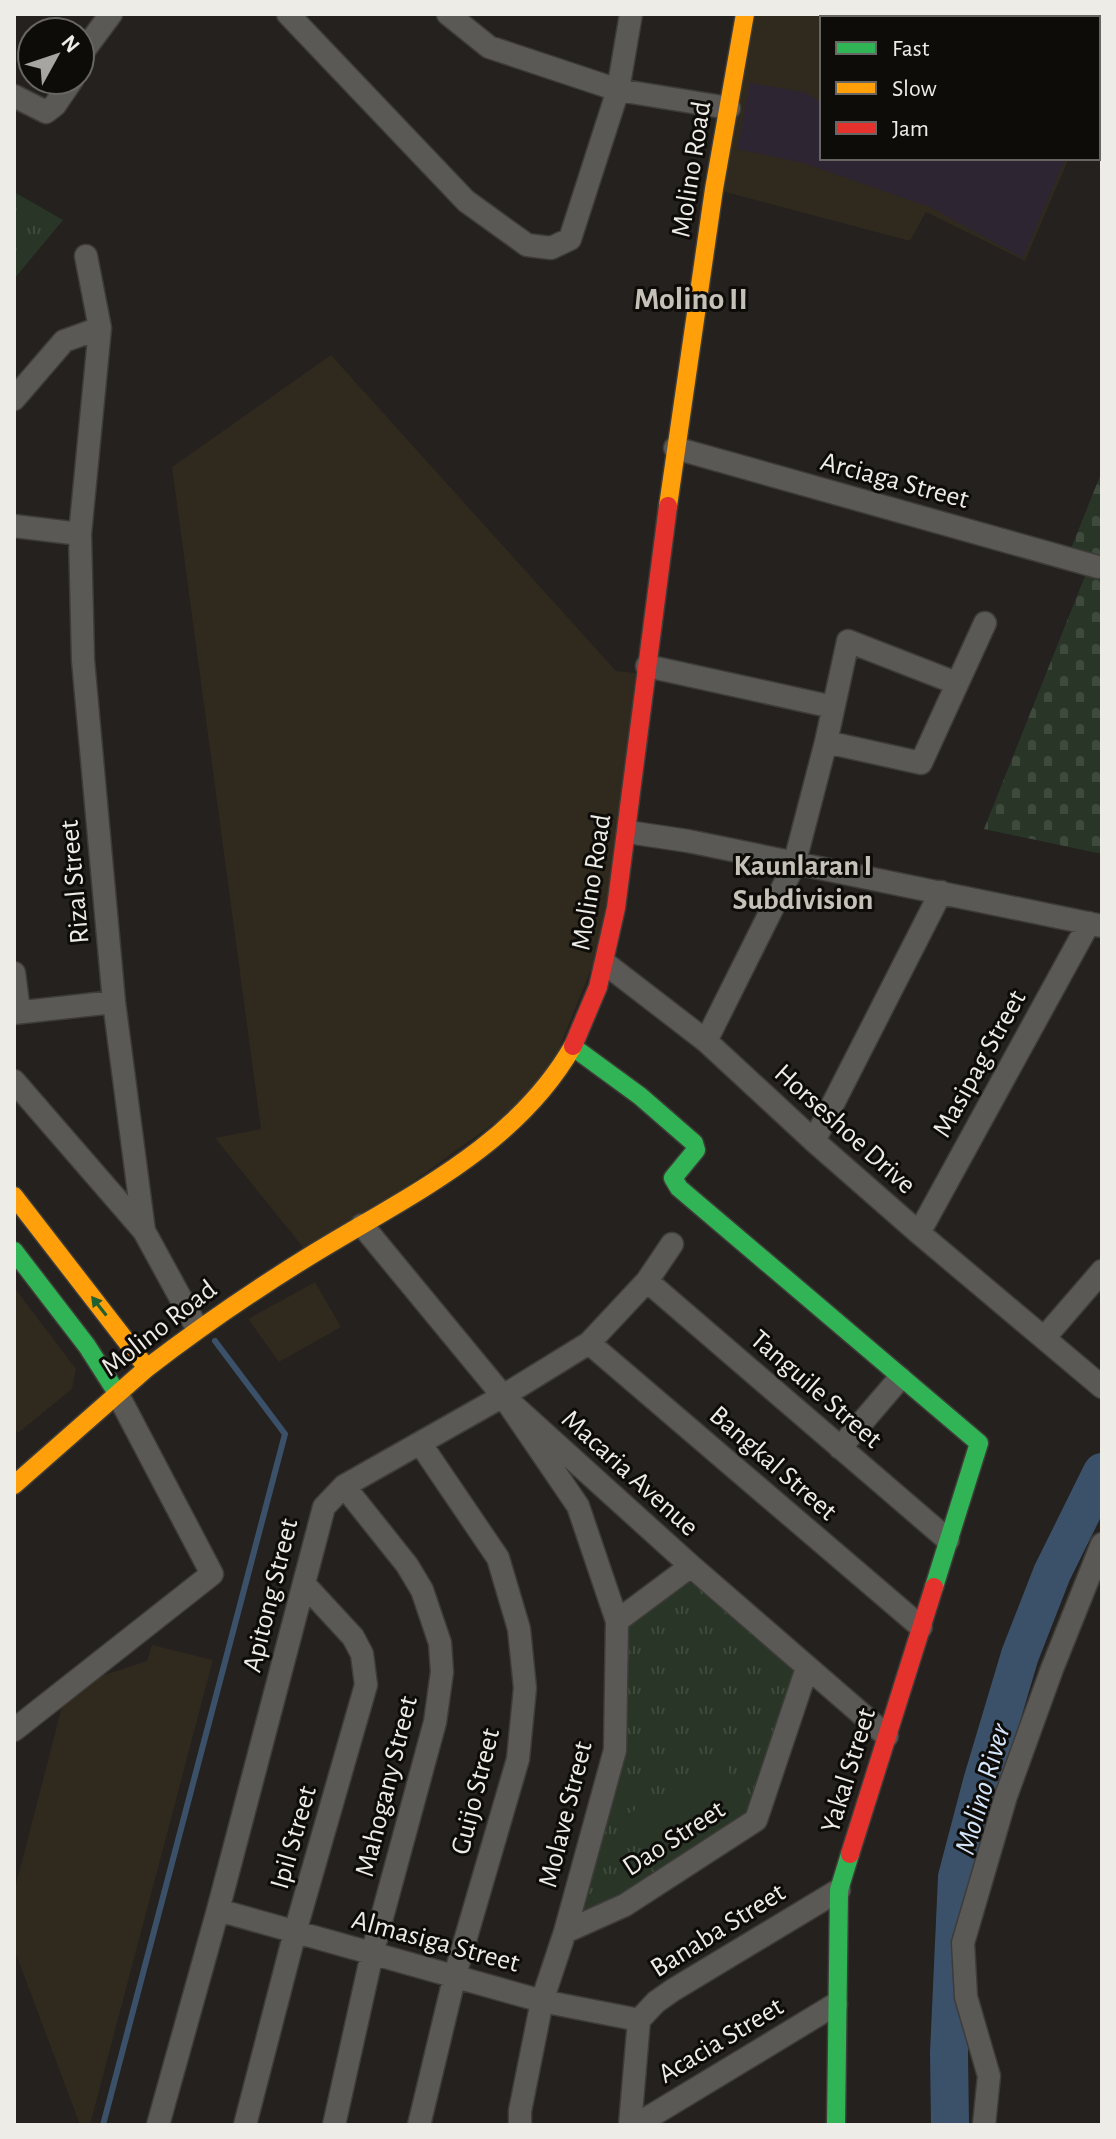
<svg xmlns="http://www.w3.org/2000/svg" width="1116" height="2139" font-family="'Alegreya Sans',sans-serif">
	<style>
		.built { fill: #2f291e }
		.medical { fill: #2e2532 }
		.grass { fill: url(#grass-tufts) }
		.cemetery { fill: url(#cemetery-stones) }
		.pitch { fill: #293627 }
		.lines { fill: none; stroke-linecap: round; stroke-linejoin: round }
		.stream { stroke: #3b516a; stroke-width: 6 }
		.river { stroke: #3b516a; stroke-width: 38 }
		.street-casing { stroke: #3e3c38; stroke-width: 25 }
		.fast-casing { stroke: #3e3c38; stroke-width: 21 }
		.slow-casing { stroke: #3e3c38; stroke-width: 21 }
		.jam-casing { stroke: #3e3c38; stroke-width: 21 }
		.street { stroke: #5b5956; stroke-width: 22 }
		.fast { stroke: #30b455; stroke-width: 18 }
		.slow { stroke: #ff9f0a; stroke-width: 18 }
		.jam { stroke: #e5322d; stroke-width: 18 }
		.oneway { fill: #1f602f }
		.labels { text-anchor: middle; stroke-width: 6; stroke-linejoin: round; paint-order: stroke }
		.street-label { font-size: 28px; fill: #eeece7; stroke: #0e0c09 }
		.neighbourhood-label { font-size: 30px; font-weight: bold; fill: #c6c1b8; stroke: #0e0c09 }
		.water-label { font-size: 30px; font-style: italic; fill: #d4e6fb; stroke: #0e0c09 }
		.quarter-label { font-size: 32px; font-weight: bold; fill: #c6c1b8; stroke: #0e0c09 }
	</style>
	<defs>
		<pattern id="grass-tufts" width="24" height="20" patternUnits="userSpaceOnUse" patternTransform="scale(2)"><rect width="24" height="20" fill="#293627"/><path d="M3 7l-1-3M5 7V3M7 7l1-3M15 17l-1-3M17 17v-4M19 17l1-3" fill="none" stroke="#3e4a3c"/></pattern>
		<pattern id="cemetery-stones" width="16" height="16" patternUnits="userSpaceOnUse" patternTransform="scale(2)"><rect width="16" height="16" fill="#293627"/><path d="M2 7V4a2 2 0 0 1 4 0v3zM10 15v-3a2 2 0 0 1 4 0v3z" fill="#3e4a3c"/></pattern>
	</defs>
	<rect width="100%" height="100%" fill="#24211e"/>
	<!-- built -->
	<path class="built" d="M 745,14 L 1039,14 L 1044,18 L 822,18 L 822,158 L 1069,158 L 1025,261 L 926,212 L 910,241 L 714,189 Z
		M 331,355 L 616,671 L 646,674 L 616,908 L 543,1088 L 310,1256 L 215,1138 L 261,1129 L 172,467 Z
		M 315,1282 L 341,1327 L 279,1362 L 248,1319 Z
		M 14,1287 L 76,1369 L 72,1389 L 18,1433 L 14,1428 Z
		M 152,1645 L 213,1660 L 90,2125 L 80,2125 L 14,1949 L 14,1892 L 67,1687 L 147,1661 Z"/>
	<!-- medical -->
	<path class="medical" d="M 750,83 L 804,92 L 822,102 L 822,158 L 1058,158 L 1064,162 L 1023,258 L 930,207 L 803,163 L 737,149 Z"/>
	<!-- grass -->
	<path class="grass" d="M 14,192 L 63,220 L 14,279 Z
		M 687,1574 L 800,1667 L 752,1816 L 623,1902 L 572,1923 L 621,1754 L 620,1624 Z"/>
	<!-- cemetery -->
	<path class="cemetery" d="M 1102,471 L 1102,854 L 984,829 L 1085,576 L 1070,551 Z"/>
	<!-- pitch -->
	<path class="pitch" d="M 723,1761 L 752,1816 L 654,1871 L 624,1816 Z"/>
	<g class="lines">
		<!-- stream -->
		<path class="stream" d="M 103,2125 L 285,1434 L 215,1341"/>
		<!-- river -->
		<path class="river" d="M 950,2125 L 949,2053 L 957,1877 L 982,1782 L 1020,1655 L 1052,1573 L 1102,1472"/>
		<defs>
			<path id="street" d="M 288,14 L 466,201 L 527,245 L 551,248 L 570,239 L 618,90 L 631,14
				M 448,14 L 489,47 L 618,90 L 729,108
				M 80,60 L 85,49 L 111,14
				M 14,96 L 46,112 L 55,105 L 72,80
				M 86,256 L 100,328 L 80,534 L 83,660 L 114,1002 L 144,1231
				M 14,399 L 64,341 L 100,328
				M 675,448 L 1098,567
				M 14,526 L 80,534
				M 647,666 L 833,707
				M 826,742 L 921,763 L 985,623
				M 628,832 L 688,841 L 1102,926
				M 606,964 L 706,1041 L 814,1141 L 919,1233 L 1102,1387
				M 14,973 L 19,1011
				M 14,1013 L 114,1002
				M 706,1041 L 794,865 L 826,742 L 848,641 L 956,683
				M 14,1081 L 144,1231 L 197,1328
				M 814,1141 L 941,892
				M 362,1225 L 503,1396 L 691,1566 L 887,1736
				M 919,1233 L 1089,923
				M 647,1281 L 948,1540
				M 1045,1337 L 1102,1271
				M 589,1343 L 921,1627
				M 503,1396 L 578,1506 L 617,1621 L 615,1750 L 565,1932 L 542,2001 L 520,2111 L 520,2125
				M 840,1448 L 900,1378
				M 617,1621 L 691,1566
				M 14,1730 L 212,1574 L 117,1393
				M 218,1910 L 542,2001 L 639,2020
				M 565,1932 L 625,1905 L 756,1820 L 807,1668
				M 158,2125 L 218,1910 L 324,1507 L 344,1486 L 503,1396 L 589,1343 L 647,1281 L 672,1244
				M 245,2125 L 295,1932 L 366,1685 L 362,1654 L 353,1637 L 304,1584
				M 334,2125 L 372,1954 L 435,1722 L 442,1672 L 440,1643 L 422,1590 L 407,1565 L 344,1486
				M 419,2125 L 455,1975 L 518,1759 L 525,1688 L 519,1629 L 498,1558 L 420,1443
				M 630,2125 L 639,2020 L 656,2002 L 673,1990 L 839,1890
				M 636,2125 L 836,2004
				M 984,2125 L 989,2076 L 966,1997 L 963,1943 L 1006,1796 L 1052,1669 L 1102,1544"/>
			<path id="fast" d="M 573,1047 L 640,1096 L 694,1143 L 696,1150 L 673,1178 L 679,1188 L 979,1443 L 934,1587
				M 14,1251 L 87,1346 L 117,1393
				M 836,2125 L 839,1890 L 850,1854"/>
			<path id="slow" d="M 668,506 L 714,189 L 745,14
				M 14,1196 L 147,1368 L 14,1485
				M 147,1368 C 199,1328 253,1291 308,1257 C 405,1197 515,1148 573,1046"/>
			<path id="jam" d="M 573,1046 L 598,987 L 616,908 L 668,506
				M 850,1854 L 934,1587"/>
		</defs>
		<!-- street casing -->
		<use href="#street" class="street-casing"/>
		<!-- fast casing -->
		<use href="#fast" class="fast-casing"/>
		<!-- slow casing -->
		<use href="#slow" class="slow-casing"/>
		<!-- jam casing -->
		<use href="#jam" class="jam-casing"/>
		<!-- street -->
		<use href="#street" class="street"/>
		<!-- fast -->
		<use href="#fast" class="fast"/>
		<!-- slow -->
		<use href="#slow" class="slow"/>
		<!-- jam -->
		<use href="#jam" class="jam"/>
	</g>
	<!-- one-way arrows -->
	<defs><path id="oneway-solid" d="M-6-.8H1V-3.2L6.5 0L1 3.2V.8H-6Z" transform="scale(2)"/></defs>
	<use class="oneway" href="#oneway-solid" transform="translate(99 1306) rotate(-128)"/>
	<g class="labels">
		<!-- street labels -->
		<g class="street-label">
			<text transform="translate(690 169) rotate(-81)" y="10">Molino Road</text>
			<text transform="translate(895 479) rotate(15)" y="10">Arciaga Street</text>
			<text transform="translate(73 882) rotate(-95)" y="10">Rizal Street</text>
			<text transform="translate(590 882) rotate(-81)" y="10">Molino Road</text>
			<text transform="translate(978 1063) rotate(-61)" y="10">Masipag Street</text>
			<text transform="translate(846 1128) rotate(42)" y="10">Horseshoe Drive</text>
			<text transform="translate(158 1327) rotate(-38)" y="10">Molino Road</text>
			<text transform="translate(817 1388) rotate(41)" y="10">Tanguile Street</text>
			<text transform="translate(774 1462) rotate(41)" y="10">Bangkal Street</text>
			<text transform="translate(631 1472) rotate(42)" y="10">Macaria Avenue</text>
			<text transform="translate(269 1595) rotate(-76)" y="10">Apitong Street</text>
			<text transform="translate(847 1770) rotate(-73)" y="10">Yakal Street</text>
			<text transform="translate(385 1786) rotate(-76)" y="10">Mahogany Street</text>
			<text transform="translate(474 1791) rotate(-76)" y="10">Guijo Street</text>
			<text transform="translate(564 1814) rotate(-76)" y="10">Molave Street</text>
			<text transform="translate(292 1837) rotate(-74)" y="10">Ipil Street</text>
			<text transform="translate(673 1837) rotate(-33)" y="10">Dao Street</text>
			<text transform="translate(717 1929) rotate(-32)" y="10">Banaba Street</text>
			<text transform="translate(436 1940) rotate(15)" y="10">Almasiga Street</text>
			<text transform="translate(720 2039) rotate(-31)" y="10">Acacia Street</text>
		</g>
		<!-- neighbourhood labels -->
		<g class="neighbourhood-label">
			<text x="803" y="875">Kaunlaran I<tspan x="803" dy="34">Subdivision</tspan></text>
		</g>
		<!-- water labels -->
		<g class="water-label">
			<text transform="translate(982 1789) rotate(-74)" y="10">Molino River</text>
		</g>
		<!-- quarter labels -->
		<g class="quarter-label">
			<text x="691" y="309">Molino II</text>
		</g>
	</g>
	<!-- border -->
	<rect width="1116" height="2139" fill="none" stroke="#eeece7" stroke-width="32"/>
	<!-- legend -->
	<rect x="820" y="16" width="280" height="144" fill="#0e0c09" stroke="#686662" stroke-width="2"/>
	<rect x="836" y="42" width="40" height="12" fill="#30b455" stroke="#686662" stroke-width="2"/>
	<text x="892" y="56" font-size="24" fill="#eeece7">Fast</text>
	<rect x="836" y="82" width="40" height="12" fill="#ff9f0a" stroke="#686662" stroke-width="2"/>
	<text x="892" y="96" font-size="24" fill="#eeece7">Slow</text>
	<rect x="836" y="122" width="40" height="12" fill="#e5322d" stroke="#686662" stroke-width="2"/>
	<text x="892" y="136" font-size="24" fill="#eeece7">Jam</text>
	<!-- north arrow -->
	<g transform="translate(56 56) rotate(50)"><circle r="38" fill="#0e0c09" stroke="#686662" stroke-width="2"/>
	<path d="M0-6L14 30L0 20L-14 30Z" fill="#a7a5a1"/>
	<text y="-12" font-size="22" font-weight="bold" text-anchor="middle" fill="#eeece7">N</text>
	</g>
</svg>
